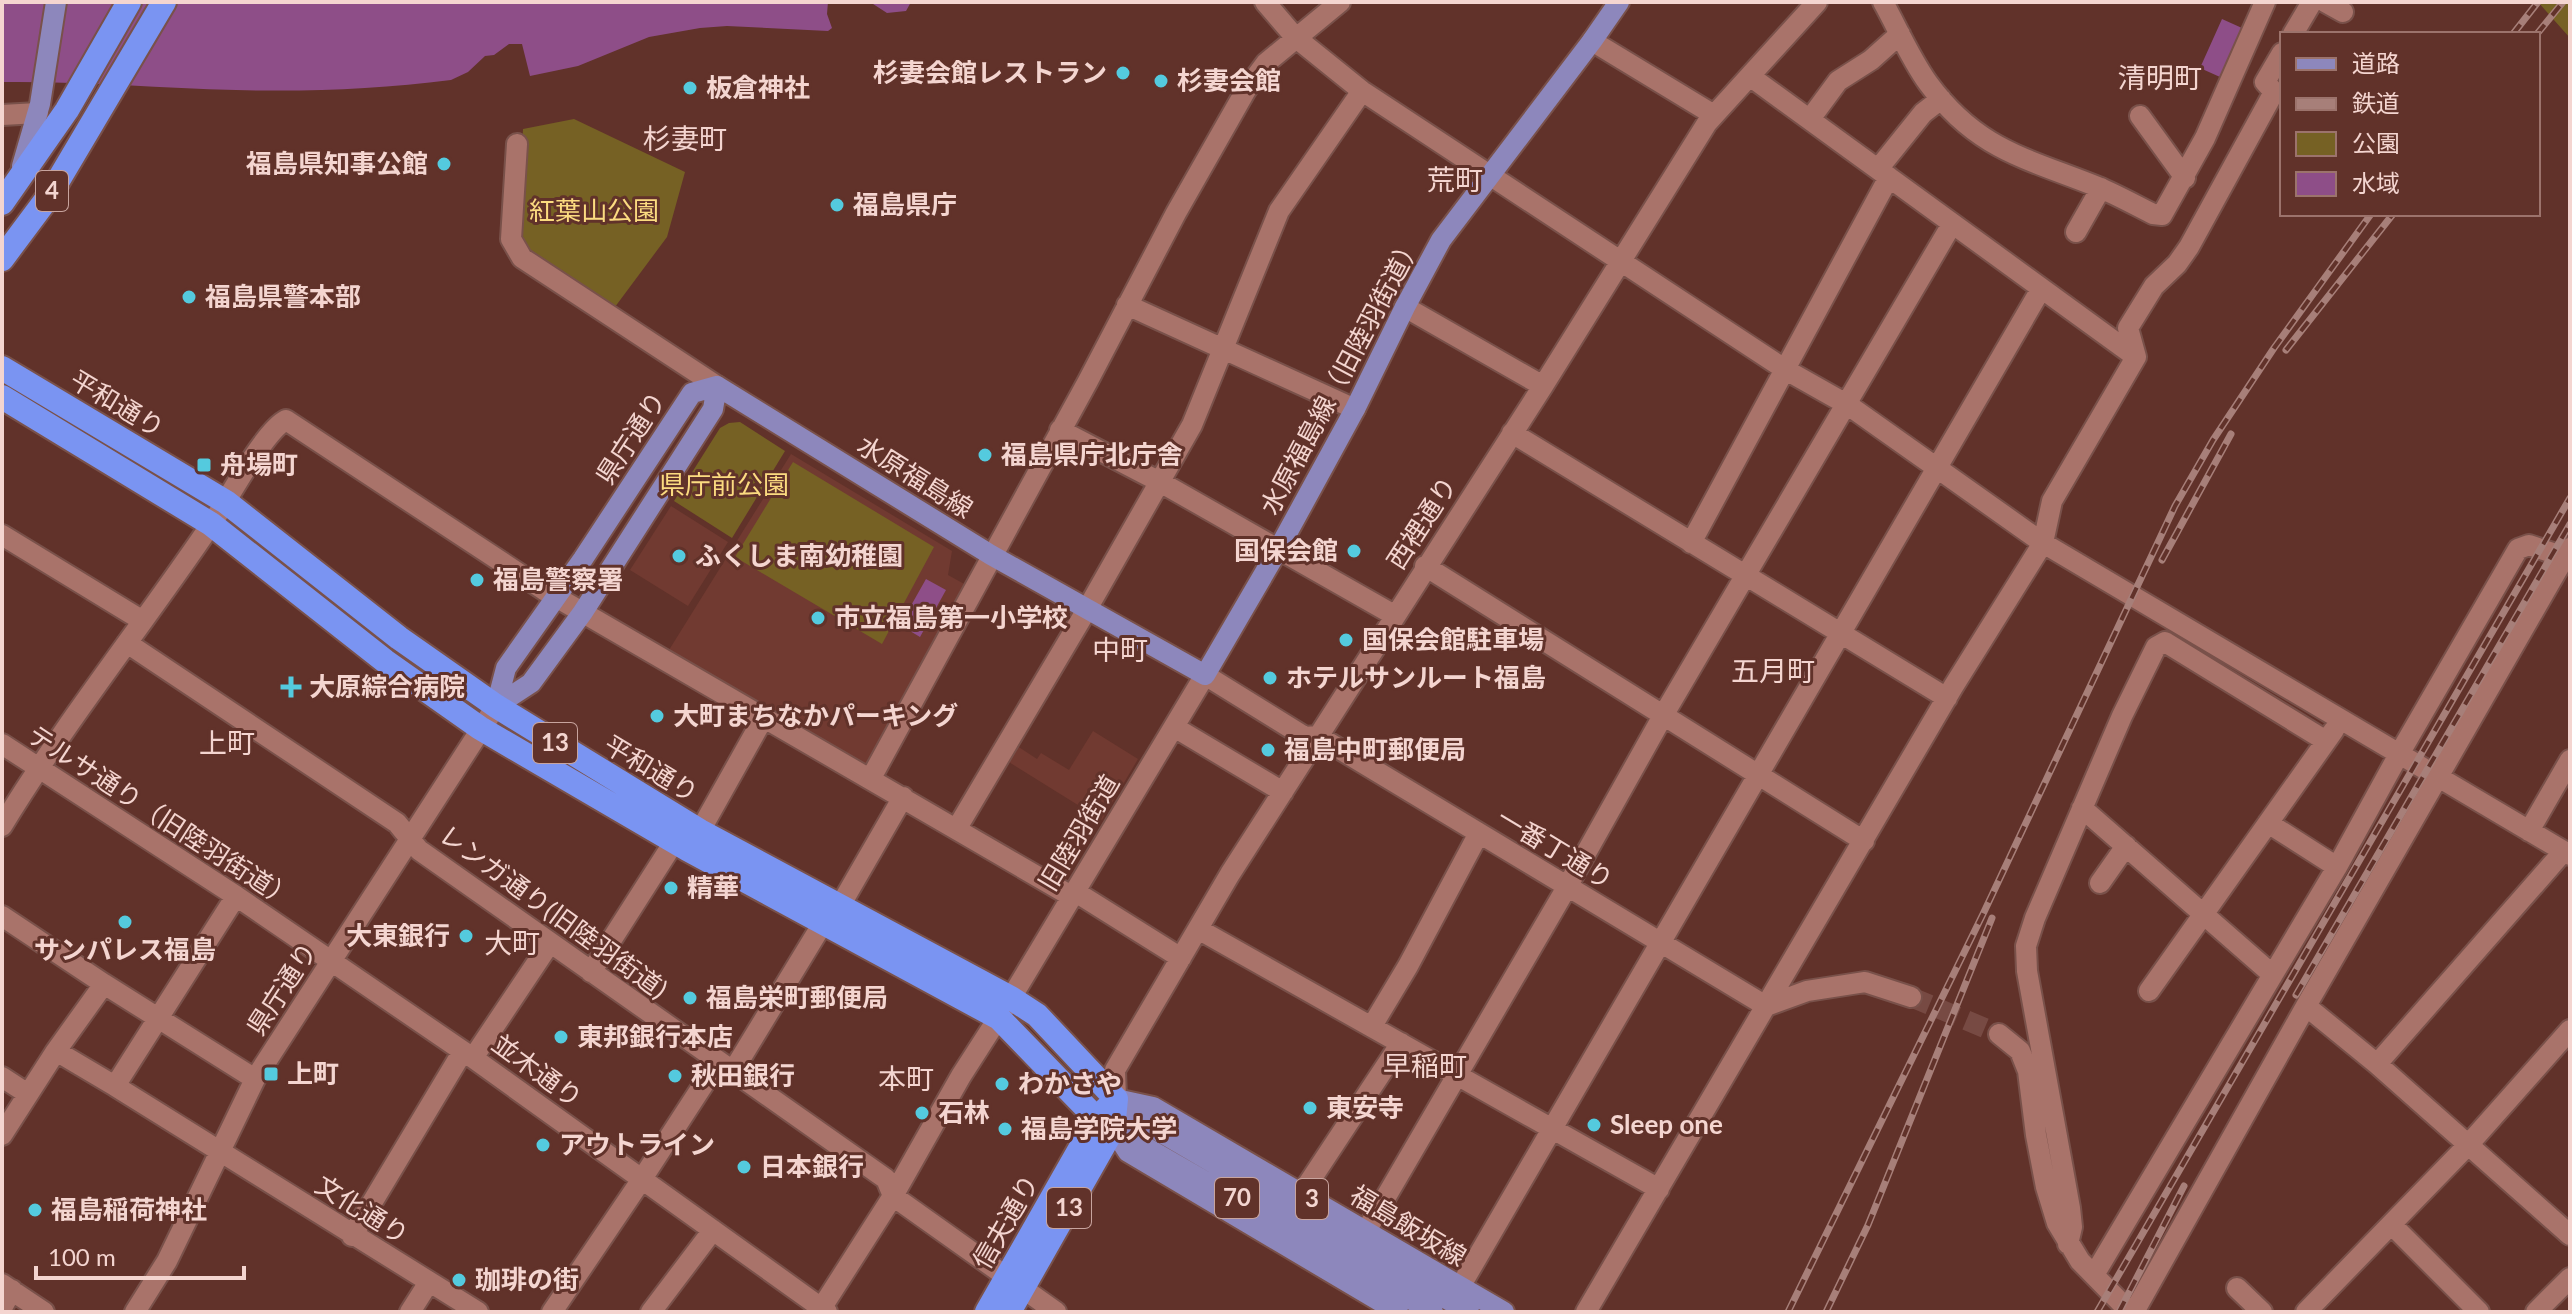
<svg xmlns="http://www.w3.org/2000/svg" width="2572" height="1314" font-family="Lato,'Noto Sans JP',sans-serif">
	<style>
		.built { fill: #713a31 }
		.green { fill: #766124 }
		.water { fill: #8e4e88 }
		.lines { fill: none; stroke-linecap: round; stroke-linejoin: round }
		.minor-tunnel { stroke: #774a43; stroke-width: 20; stroke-dasharray: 20 10; stroke-linecap: butt }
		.minor-casing { stroke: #79514a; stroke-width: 24 }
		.major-casing { stroke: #79514a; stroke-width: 24 }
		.highway-casing { stroke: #79514a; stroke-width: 28 }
		.minor { stroke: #a9736a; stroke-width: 20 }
		.major { stroke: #8d87bc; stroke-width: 20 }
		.highway { stroke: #7a94f2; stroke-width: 24 }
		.rail-casing { stroke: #a77f79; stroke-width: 7 }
		.rail { stroke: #61322a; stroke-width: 4; stroke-dasharray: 12; stroke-linecap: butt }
		.poi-dot { fill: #54cade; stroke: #61322a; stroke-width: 3 }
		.labels { text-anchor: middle; stroke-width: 6; stroke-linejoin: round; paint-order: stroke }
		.shield { fill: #61322a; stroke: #c8a49e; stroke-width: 2 }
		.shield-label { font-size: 24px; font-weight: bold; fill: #f4d5d0 }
		.poi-label { font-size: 26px; font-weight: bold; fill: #f4d5d0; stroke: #61322a; text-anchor: start }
		.park-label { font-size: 26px; fill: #fbdb80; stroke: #61322a }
		.street-label { font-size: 26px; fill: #f4d5d0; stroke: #61322a }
		.neighbourhood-label { font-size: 28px; fill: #f4d5d0; stroke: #61322a }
	</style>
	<rect width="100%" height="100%" fill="#61322a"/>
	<!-- built -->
	<path class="built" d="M 791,454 L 952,551 L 948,575 L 966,585 L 866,765 L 669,650 Z
		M 671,506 L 728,542 L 688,606 L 630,570 Z
		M 1093,731 L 1138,759 L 1102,820 L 1004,759 L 1014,744 L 1037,759 L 1041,753 L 1069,770 Z"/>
	<!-- green -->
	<path class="green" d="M 2538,2 L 2570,2 L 2570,38 Z
		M 574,119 L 685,172 L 667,237 L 612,311 L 527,254 L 518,237 L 523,129 Z
		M 740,422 L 785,451 L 732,538 L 674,501 L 720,428 L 729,423 Z
		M 793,462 L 934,547 L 882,644 L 735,557 Z"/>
	<!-- water -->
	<path class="water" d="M 2,2 L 828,2 L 827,14 L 832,28 L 828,31 L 727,26 L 700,28 L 649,37 L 578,66 L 530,76 L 522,44 L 509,44 L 494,55 L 485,56 L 468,72 L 451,80 C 380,89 308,92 236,90 C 158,88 80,81 2,82 Z
		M 870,2 L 911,2 L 906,11 L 887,13 Z
		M 2222,19 L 2242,28 L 2220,77 L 2200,68 Z
		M 926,579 L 946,590 L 920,637 L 900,625 Z"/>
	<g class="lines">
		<!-- minor-tunnel -->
		<path class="minor-tunnel" d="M 1911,997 L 1999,1034"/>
		<defs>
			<path id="minor" d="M 1265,2 L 1295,37 L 1362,91 L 1786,370 L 1848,405 L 2043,543 L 2570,855
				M 1883,2 C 1898,29 1910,58 1928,83 C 1977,150 2026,158 2098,187 C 2117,195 2135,205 2153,214 L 2162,215 L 2205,138 L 2265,2
				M 2325,2 L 2343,12
				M 2293,34 L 2312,2
				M 1592,41 L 1714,115
				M 1751,77 L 2136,357
				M 2,115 L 38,113
				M 2140,116 L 2185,178
				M 1810,119 L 1838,81 L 1871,60 L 1900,34
				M 517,144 L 511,239 L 522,258 L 717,386
				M 1878,169 L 1923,113 L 1941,99
				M 2076,232 L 2101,188
				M 1127,305 L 1355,409
				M 1405,307 L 1543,386
				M 1060,430 L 1160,482 L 1394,615
				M 1512,433 L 1947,698
				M 2,535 L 143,621
				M 1691,543 L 1889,177
				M 1425,566 L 1864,841
				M 127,643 L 397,823 L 419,850 L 886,1179 L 893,1196
				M 1174,727 L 1283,792
				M 1318,736 L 1766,1006
				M 2,744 L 236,896 L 473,1058 L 827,1312
				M 871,778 L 1088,381 L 1176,213 L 1246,90 L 1266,63 L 1340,2
				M 2082,808 L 2273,975
				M 2268,823 L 2337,867
				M 2,826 C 66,721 143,625 212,523 C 228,500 264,431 286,420 L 544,590 L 1071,896
				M 957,828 L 1086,611 L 1192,425 L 1279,211 L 1362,91
				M 700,831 L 764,717
				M 2529,831 L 2570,760
				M 2100,883 L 2126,846
				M 1074,891 L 1181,958
				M 236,896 L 115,1086 L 478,1312
				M 840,906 L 903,797
				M 2,916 L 104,984 L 255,1079
				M 1198,929 L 1659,1189
				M 591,972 L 674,842
				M 2149,991 L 2334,730
				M 1766,1006 L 1807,991 L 1865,982 L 1911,997
				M 2306,1006 L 2377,1064 L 2570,1235
				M 1372,1026 L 1408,966 L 1479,833
				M 1999,1034 L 2020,1051 L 2028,1071 L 2036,1135 L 2046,1187 L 2057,1223 L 2080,1261 L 2130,1312
				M 56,1051 L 115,1086
				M 473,1058 L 550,943
				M 2377,1064 L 2563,852
				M 733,1071 L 823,923
				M 2,1077 L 28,1094
				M 1116,1099 L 1115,1070 L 1230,874 L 1543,386 L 1707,123 L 1817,2
				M 2,1135 L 56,1051 L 104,984
				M 1302,1193 L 1401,1043
				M 893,1196 L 1056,1312
				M 2392,1225 L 2479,1312
				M 1366,1231 L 1567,887 L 1664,714 L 1952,224
				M 352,1236 L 463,1051
				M 2068,1244 L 2072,1227 L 2070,1208 L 2027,971 L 2026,946 L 2035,918 L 2122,716 L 2156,647 L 2165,642 L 2326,741
				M 2094,1275 L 2337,867 L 2398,756 L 2518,549 L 2529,545 L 2570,559
				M 2,1284 L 44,1312
				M 1460,1287 L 2041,289
				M 2237,1288 L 2262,1312
				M 2,1308 L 12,1290
				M 135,1312 L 167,1261 L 255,1079 L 496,706
				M 410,1312 L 429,1282
				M 552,1312 L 642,1179 L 718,1062
				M 651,1312 L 713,1230
				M 819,1312 L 893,1196 L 961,1076 L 1011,998 L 1205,675 L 1305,737 L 1318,736
				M 1586,1312 L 1953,687 L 2043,543 L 2052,501 L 2136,357 L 2128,328 L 2154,286 L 2177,264 L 2189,247 L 2274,92 L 2265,82 L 2282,53
				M 2134,1312 L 2306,1006 L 2570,548
				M 2306,1312 L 2468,1145 L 2570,1030
				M 2536,1312 L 2570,1278"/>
			<path id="major" d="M 22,166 L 40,104 L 56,2
				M 717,386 L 991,555 L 1205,675 L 1279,548 L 1355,409 L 1405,307 L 1441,240 L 1592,41 L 1619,2
				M 496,706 L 506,668 L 583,559 L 692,393 L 717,386
				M 496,706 L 531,683 L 583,612 L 713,409 L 717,386
				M 1116,1099 L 1153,1107 L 1504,1312
				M 1119,1101 L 1145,1123 L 1469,1312
				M 1100,1121 L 1433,1312
				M 1113,1129 L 1128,1152 L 1398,1312"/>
			<path id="highway" d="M 2,203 L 67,110 L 129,2
				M 2,259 L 49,196 L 164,2
				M 2,368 L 226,502 L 399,638 L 496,706 L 700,831 L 1011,998 L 1037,1015 L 1116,1099
				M 2,397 L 211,524 L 385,661 L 480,728 L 687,849 L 999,1018 L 1097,1119
				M 987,1312 L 1097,1119 L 1106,1109
				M 1009,1312 L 1113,1129 L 1116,1099"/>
		</defs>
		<!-- minor casing -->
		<use href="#minor" class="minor-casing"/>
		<!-- major casing -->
		<use href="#major" class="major-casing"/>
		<!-- highway casing -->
		<use href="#highway" class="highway-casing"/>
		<!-- minor -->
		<use href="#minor" class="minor"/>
		<!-- major -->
		<use href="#major" class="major"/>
		<!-- highway -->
		<use href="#highway" class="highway"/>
		<defs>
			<path id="rail" d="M 2513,34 L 2538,2
				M 2537,34 L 2563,2
				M 2286,350 L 2393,214
				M 2162,560 L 2231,434
				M 2296,995 L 2570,524
				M 1788,1312 L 1984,912 L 2175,506 L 2213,440 L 2274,348 L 2371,214
				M 1826,1312 L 1868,1225 L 1992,918
				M 2097,1312 L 2570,498
				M 2119,1312 L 2184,1186"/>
		</defs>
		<!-- rail casing -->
		<use href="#rail" class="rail-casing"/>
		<!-- rail -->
		<use href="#rail" class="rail"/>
	</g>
	<!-- markers -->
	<g class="poi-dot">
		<circle cx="1123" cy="73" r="8"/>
		<circle cx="1161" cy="81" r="8"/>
		<circle cx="690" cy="88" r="8"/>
		<circle cx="444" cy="164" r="8"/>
		<circle cx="837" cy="205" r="8"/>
		<circle cx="189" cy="297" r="8"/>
		<circle cx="985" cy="455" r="8"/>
		<rect x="196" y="457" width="16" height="16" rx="4"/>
		<circle cx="1354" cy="551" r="8"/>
		<circle cx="679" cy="556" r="8"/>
		<circle cx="477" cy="580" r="8"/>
		<circle cx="818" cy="618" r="8"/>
		<circle cx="1346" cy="640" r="8"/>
		<circle cx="1270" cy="678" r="8"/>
		<path d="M287 675h8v8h8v8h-8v8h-8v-8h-8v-8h8z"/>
		<circle cx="657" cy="716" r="8"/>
		<circle cx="1268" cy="750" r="8"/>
		<circle cx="671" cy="888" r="8"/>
		<circle cx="125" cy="922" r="8"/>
		<circle cx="466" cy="936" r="8"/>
		<circle cx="690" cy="998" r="8"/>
		<circle cx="561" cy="1037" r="8"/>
		<rect x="263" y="1066" width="16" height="16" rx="4"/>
		<circle cx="675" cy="1076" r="8"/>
		<circle cx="1002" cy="1084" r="8"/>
		<circle cx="1310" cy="1108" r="8"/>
		<circle cx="922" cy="1113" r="8"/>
		<circle cx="1594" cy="1125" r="8"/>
		<circle cx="1005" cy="1129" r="8"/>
		<circle cx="543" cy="1145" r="8"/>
		<circle cx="744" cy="1167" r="8"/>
		<circle cx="35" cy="1210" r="8"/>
		<circle cx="459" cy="1280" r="8"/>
	</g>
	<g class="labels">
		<!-- shield labels -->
		<g class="shield">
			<rect x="36" y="171" width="32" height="40" rx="6"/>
			<rect x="533" y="723" width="44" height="40" rx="6"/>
			<rect x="1215" y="1178" width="44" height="40" rx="6"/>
			<rect x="1296" y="1179" width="32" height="40" rx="6"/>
			<rect x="1047" y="1188" width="44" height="40" rx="6"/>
		</g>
		<g class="shield-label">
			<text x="52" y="199">4</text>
			<text x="555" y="751">13</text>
			<text x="1237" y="1206">70</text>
			<text x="1312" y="1207">3</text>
			<text x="1069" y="1216">13</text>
		</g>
		<!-- poi labels -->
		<g class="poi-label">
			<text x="1107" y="82" text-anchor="end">杉妻会館レストラン</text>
			<text x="1177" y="90">杉妻会館</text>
			<text x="706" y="97">板倉神社</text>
			<text x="428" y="173" text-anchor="end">福島県知事公館</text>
			<text x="853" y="214">福島県庁</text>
			<text x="205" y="306">福島県警本部</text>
			<text x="1001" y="464">福島県庁北庁舎</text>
			<text x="220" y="474">舟場町</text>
			<text x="1338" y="560" text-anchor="end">国保会館</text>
			<text x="695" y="565">ふくしま南幼稚園</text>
			<text x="493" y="589">福島警察署</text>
			<text x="834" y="627">市立福島第一小学校</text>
			<text x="1362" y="649">国保会館駐車場</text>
			<text x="1286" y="687">ホテルサンルート福島</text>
			<text x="309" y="696">大原綜合病院</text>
			<text x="673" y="725">大町まちなかパーキング</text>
			<text x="1284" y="759">福島中町郵便局</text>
			<text x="687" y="897">精華</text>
			<text x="450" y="945" text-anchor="end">大東銀行</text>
			<text x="125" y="959" text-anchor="middle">サンパレス福島</text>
			<text x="706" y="1007">福島栄町郵便局</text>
			<text x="577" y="1046">東邦銀行本店</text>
			<text x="287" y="1083">上町</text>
			<text x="691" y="1085">秋田銀行</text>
			<text x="1018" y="1093">わかさや</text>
			<text x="1326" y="1117">東安寺</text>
			<text x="938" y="1122">石林</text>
			<text x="1610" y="1134">Sleep one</text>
			<text x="1021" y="1138">福島学院大学</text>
			<text x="559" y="1154">アウトライン</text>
			<text x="760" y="1176">日本銀行</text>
			<text x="51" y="1219">福島稲荷神社</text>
			<text x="475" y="1289">珈琲の街</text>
		</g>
		<!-- park labels -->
		<g class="park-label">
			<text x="594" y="220">紅葉山公園</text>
			<text x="724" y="494">県庁前公園</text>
		</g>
		<!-- street labels -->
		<g class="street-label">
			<text transform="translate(1341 375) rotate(-62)" y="9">水原福島線（旧陸羽街道）</text>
			<text transform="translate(117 404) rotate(31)" y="9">平和通り</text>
			<text transform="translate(631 438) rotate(-57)" y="9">県庁通り</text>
			<text transform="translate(915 477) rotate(32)" y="9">水原福島線</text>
			<text transform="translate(1422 523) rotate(-57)" y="9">西裡通り</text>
			<text transform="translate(651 769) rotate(31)" y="9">平和通り</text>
			<text transform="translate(161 817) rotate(33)" y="9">テルサ通り（旧陸羽街道）</text>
			<text transform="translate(1079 833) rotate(-59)" y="9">旧陸羽街道</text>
			<text transform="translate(1555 849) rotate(31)" y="9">一番丁通り</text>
			<text transform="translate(553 912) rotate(36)" y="9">レンガ通り(旧陸羽街道)</text>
			<text transform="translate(282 989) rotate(-57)" y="9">県庁通り</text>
			<text transform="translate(537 1071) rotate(36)" y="9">並木通り</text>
			<text transform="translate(362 1210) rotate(32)" y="9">文化通り</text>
			<text transform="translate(1006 1222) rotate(-60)" y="9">信夫通り</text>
			<text transform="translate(1408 1226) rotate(31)" y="9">福島飯坂線</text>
		</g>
		<!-- neighbourhood labels -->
		<g class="neighbourhood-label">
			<text x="2160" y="88">清明町</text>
			<text x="685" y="149">杉妻町</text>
			<text x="1455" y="190">荒町</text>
			<text x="1120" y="660">中町</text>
			<text x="1773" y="681">五月町</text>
			<text x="227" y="753">上町</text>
			<text x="512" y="953">大町</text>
			<text x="1425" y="1076">早稲町</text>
			<text x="906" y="1089">本町</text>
		</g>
	</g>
	<!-- border -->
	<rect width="2572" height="1314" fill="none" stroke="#f4d5d0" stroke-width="8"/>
	<!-- legend -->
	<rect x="2280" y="32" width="260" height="184" fill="#61322a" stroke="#9c736c" stroke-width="2"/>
	<rect x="2296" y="58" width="40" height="12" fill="#8d87bc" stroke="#9c736c" stroke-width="2"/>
	<text x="2352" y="72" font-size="24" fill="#f4d5d0">道路</text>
	<rect x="2296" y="98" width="40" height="12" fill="#a77f79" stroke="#9c736c" stroke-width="2"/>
	<text x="2352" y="112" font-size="24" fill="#f4d5d0">鉄道</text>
	<rect x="2296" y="132" width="40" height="24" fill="#766124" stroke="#9c736c" stroke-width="2"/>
	<text x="2352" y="152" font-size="24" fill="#f4d5d0">公園</text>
	<rect x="2296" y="172" width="40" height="24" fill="#8e4e88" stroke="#9c736c" stroke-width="2"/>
	<text x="2352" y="192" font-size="24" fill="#f4d5d0">水域</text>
	<!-- scale -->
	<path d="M36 1266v12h208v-12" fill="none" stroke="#f4d5d0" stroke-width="4"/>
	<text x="48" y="1266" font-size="24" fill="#f4d5d0" stroke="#61322a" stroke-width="6" paint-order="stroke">100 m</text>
</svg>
